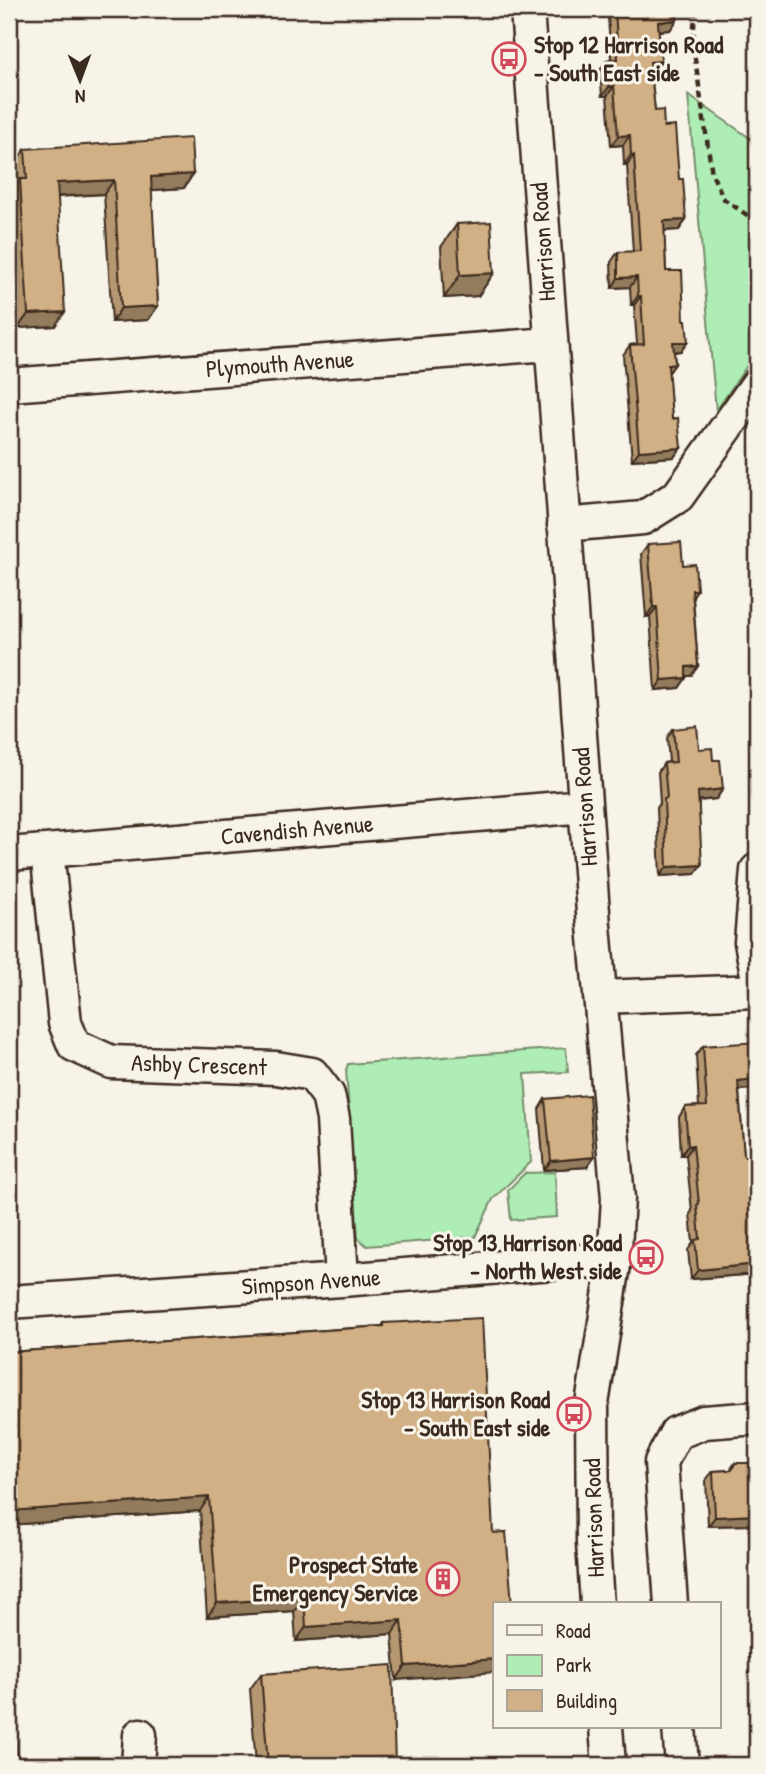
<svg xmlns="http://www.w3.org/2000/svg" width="766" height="1774" font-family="'Patrick Hand',sans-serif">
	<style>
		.green { fill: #aeedb5; stroke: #748c6a; stroke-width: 2 }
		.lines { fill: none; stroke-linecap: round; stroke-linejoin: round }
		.minor-casing { stroke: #3b2a1e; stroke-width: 37 }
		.path { stroke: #3b2a1e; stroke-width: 4.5; stroke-dasharray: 7 5; stroke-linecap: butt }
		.minor { stroke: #f7f3e8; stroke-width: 32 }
		.wall { fill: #b59772; stroke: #3b2a1e; stroke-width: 2 }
		.shaded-wall { fill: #937b5d; stroke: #3b2a1e; stroke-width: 2 }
		.building { fill: #d2b085; stroke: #3b2a1e; stroke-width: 2 }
		.labels { text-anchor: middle; stroke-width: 6; stroke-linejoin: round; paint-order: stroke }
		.poi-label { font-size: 24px; font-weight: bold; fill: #3b2a1e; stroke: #f7f3e8; text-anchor: end }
		.street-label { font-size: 24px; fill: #3b2a1e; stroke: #f7f3e8 }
	</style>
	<rect width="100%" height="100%" fill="#f7f3e8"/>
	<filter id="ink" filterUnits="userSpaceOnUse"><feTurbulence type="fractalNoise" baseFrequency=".0143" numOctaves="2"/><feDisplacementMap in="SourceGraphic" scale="14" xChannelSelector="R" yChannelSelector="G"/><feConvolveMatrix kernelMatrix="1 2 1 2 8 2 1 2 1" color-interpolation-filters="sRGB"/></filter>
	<g filter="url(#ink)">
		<!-- green -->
		<path class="green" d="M 688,95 L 757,143 L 757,351 L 716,411 Z
			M 566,1048 L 568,1072 L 525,1074 L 531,1162 L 493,1199 L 475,1237 L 367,1246 L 358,1238 L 346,1070 L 348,1064 Z
			M 555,1172 L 557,1217 L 511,1220 L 508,1190 L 525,1173 Z"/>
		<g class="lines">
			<defs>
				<path id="minor" d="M 527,9 L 594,926 L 618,1198 L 614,1265 L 592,1404 L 593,1543 L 597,1604
					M 9,385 L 550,344
					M 564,525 L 643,518 L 678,496 L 757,385
					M 47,851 L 65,1023 L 74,1045 L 111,1062 L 276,1068 L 312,1074 L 328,1095 L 333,1119 L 342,1280
					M 9,854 L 585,806
					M 757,870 L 751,942 L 757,974
					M 600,997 L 757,991
					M 9,1302 L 342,1280 L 577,1261 L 614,1265
					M 671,1604 L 661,1462 L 676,1433 L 704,1422 L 757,1418
					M 606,1727 L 609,1765
					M 679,1727 L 682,1765
					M 138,1765 L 140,1735"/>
			</defs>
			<!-- minor casing -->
			<use href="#minor" class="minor-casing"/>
			<!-- path -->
			<path class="path" d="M 695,9 L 693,45 L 712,174 L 724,199 L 757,222"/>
			<!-- minor -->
			<use href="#minor" class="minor"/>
		</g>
		<!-- wall -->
		<path class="wall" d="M 615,9 L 676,9 L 677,20 L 670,30 L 659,31 L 655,70 L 651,71 L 655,111 L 664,127 L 679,179 L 686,220 L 679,230 L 664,231 L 666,271 L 681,351 L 674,352 L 675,364 L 668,373 L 672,419 L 681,448 L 674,457 L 632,460 L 623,355 L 630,345 L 637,344 L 634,305 L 631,305 L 630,287 L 612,288 L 611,262 L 618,252 L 633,252 L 627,165 L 624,165 L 623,145 L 611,146 L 607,96 L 602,96 L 600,70 L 607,60 L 611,59 L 608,18 Z
			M 25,149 L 193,174 L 184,188 L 151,190 L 158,306 L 148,320 L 112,322 L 104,194 L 58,197 L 55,326 L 18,328 L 10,193 L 16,184 L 15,163 Z
			M 457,224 L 494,273 L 478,296 L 444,298 L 441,247 Z
			M 648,544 L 683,565 L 697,590 L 693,596 L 698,666 L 691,676 L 686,676 L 686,678 L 679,688 L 655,690 L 650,616 L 646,617 L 641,554 Z
			M 673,729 L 713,760 L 723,789 L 716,799 L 699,801 L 695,874 L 660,876 L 657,808 L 660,803 L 658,772 L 664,763 L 669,762 L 667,738 Z
			M 703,1046 L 754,1089 L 739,1090 L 744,1156 L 753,1199 L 757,1199 L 757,1274 L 691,1279 L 688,1250 L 693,1243 L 690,1214 L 692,1211 L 686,1155 L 681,1155 L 679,1117 L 685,1107 L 699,1106 L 696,1055 Z
			M 545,1099 L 587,1167 L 544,1170 L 539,1109 Z
			M 384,1323 L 493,1533 L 506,1532 L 396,1680 L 392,1634 L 296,1641 L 294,1611 L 207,1617 L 200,1511 L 9,1525 L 9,1352 L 382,1326 Z
			M 735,1463 L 749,1525 L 708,1526 L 706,1480 L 713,1471 L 730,1470 Z
			M 261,1674 L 395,1765 L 256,1765 L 250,1689 Z"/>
		<!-- shaded-wall -->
		<path class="shaded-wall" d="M 677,20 L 670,30 L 651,31 L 658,22 Z
			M 661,61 L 655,70 L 643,71 L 650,62 Z
			M 614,86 L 607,96 L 602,96 L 609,87 Z
			M 630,135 L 623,145 L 611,146 L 618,136 Z
			M 631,155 L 634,155 L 627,165 L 624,165 Z
			M 193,174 L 184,188 L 141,191 L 151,177 Z
			M 114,180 L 104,194 L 47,197 L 57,183 Z
			M 686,220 L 679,230 L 657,231 L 664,221 Z
			M 494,273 L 478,296 L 444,298 L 460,275 Z
			M 637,277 L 630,287 L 612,288 L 618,278 Z
			M 638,296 L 641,296 L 634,305 L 631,305 Z
			M 158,306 L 148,320 L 112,322 L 121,308 Z
			M 65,312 L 55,326 L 18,328 L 28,314 Z
			M 673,342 L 688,342 L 681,351 L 666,352 Z
			M 675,364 L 668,374 L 668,365 Z
			M 681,448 L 674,457 L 632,460 L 639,451 Z
			M 653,607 L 657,607 L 650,616 L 646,617 Z
			M 698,666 L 691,676 L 679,676 L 686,667 Z
			M 686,678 L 679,688 L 655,690 L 662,680 Z
			M 723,789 L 716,799 L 691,801 L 698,792 Z
			M 702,865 L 695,874 L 660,876 L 667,867 Z
			M 757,1079 L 757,1084 L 754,1089 L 731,1090 L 738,1081 Z
			M 693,1145 L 686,1155 L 681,1155 L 688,1146 Z
			M 594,1157 L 587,1167 L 544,1170 L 551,1161 Z
			M 757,1264 L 757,1274 L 691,1279 L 698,1270 Z
			M 209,1497 L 200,1511 L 9,1525 L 9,1511 Z
			M 756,1515 L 749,1525 L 708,1526 L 715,1517 Z
			M 304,1597 L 294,1611 L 207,1617 L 217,1603 Z
			M 402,1620 L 392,1634 L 296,1641 L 306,1627 Z
			M 495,1659 L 495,1672 L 396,1680 L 406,1666 Z"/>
		<!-- building -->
		<path class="building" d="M 615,9 L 676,9 L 677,20 L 658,22 L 661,61 L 650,62 L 655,111 L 663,110 L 664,127 L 675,126 L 679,179 L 683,179 L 686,220 L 664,221 L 666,271 L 682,271 L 684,320 L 686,320 L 688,342 L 673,342 L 675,364 L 668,365 L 672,419 L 678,418 L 681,448 L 639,451 L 630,345 L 644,344 L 641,296 L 638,296 L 637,277 L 618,278 L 618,252 L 640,251 L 634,155 L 631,155 L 630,135 L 618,136 L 614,86 L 609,87 L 607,60 L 618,59 Z
			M 191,138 L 193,174 L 151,177 L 158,306 L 121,308 L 114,180 L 57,183 L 65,312 L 28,314 L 20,179 L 27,179 L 25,149 Z
			M 491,222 L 494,273 L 460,275 L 457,224 Z
			M 681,542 L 683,565 L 695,564 L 697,590 L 692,590 L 698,666 L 686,667 L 686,678 L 662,680 L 657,607 L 653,607 L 648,544 Z
			M 697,726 L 699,749 L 712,748 L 713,760 L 720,760 L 723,789 L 698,792 L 702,865 L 667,867 L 664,799 L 667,798 L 664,763 L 676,762 L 673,729 Z
			M 757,1042 L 757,1079 L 738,1081 L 744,1156 L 748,1156 L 753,1199 L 757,1199 L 757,1264 L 698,1270 L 695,1240 L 700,1239 L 697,1205 L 699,1204 L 693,1145 L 688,1146 L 685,1107 L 707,1106 L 703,1046 Z
			M 589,1095 L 594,1157 L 551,1161 L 545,1099 Z
			M 482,1318 L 493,1533 L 506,1532 L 512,1604 L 495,1604 L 495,1659 L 406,1666 L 402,1620 L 306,1627 L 304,1597 L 217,1603 L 209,1497 L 9,1511 L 9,1352 L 384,1326 L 384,1323 Z
			M 735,1463 L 754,1463 L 756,1515 L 715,1517 L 713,1471 L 732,1470 Z
			M 9,1637 L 18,1765 L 9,1765 Z
			M 392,1665 L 395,1765 L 268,1765 L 261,1674 Z"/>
	</g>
	<!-- icons -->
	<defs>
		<symbol id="bus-ring" viewBox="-11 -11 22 22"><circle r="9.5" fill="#f7f3e8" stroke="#d1495b" stroke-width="1.5"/><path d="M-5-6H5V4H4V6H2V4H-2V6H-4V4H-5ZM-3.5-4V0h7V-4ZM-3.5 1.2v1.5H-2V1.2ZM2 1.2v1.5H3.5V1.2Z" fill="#d1495b"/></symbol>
		<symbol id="building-ring" viewBox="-11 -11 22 22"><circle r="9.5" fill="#f7f3e8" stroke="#d1495b" stroke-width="1.5"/><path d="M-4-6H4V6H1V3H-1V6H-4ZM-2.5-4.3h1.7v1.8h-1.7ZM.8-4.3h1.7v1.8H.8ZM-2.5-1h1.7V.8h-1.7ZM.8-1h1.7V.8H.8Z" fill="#d1495b"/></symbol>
	</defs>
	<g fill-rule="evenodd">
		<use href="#bus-ring" x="490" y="40" width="38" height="38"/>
		<use href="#bus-ring" x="627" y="1238" width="38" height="38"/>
		<use href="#bus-ring" x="555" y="1395" width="38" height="38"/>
		<use href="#building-ring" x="424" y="1560" width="38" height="38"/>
	</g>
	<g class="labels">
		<!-- poi labels -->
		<g class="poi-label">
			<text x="534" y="53" text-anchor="start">Stop 12 Harrison Road<tspan x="534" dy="28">- South East side</tspan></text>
			<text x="622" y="1251">Stop 13 Harrison Road<tspan x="622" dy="28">- North West side</tspan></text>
			<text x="550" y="1408">Stop 13 Harrison Road<tspan x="550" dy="28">- South East side</tspan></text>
			<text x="418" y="1573">Prospect State<tspan x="418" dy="28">Emergency Service</tspan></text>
		</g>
		<!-- street labels -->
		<g class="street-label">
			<text transform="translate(543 242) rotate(-94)" y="8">Harrison Road</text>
			<text transform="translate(280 364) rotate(-4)" y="8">Plymouth Avenue</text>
			<text transform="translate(585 807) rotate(-94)" y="8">Harrison Road</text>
			<text transform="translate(297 830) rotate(-5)" y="8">Cavendish Avenue</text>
			<text transform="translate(199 1065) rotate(2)" y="8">Ashby Crescent</text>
			<text transform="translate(311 1282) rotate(-4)" y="8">Simpson Avenue</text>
			<text transform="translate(594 1518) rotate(-92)" y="8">Harrison Road</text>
		</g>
	</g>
	<!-- margin -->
	<rect width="766" height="1774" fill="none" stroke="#f7f3e8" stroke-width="35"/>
	<rect x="18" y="18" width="731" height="1739" fill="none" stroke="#3b2a1e" stroke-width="2.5" filter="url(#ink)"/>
	<!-- legend -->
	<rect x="493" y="1602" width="228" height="126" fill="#f7f3e8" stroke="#aca397" stroke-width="2"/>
	<rect x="507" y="1625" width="35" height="10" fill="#f7f3e8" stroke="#aca397" stroke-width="2"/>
	<text x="556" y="1638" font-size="21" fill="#3b2a1e">Road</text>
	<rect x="507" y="1655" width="35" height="21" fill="#aeedb5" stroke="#aca397" stroke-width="2"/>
	<text x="556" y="1672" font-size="21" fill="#3b2a1e">Park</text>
	<rect x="507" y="1690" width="35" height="21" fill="#d2b085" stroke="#aca397" stroke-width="2"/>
	<text x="556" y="1708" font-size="21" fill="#3b2a1e">Building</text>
	<!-- north arrow -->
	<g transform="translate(80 80) rotate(179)" stroke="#f7f3e8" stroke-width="5" paint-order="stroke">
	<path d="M0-5L12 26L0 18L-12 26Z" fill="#3b2a1e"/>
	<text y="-10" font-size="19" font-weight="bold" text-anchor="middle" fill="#3b2a1e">N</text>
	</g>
</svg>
